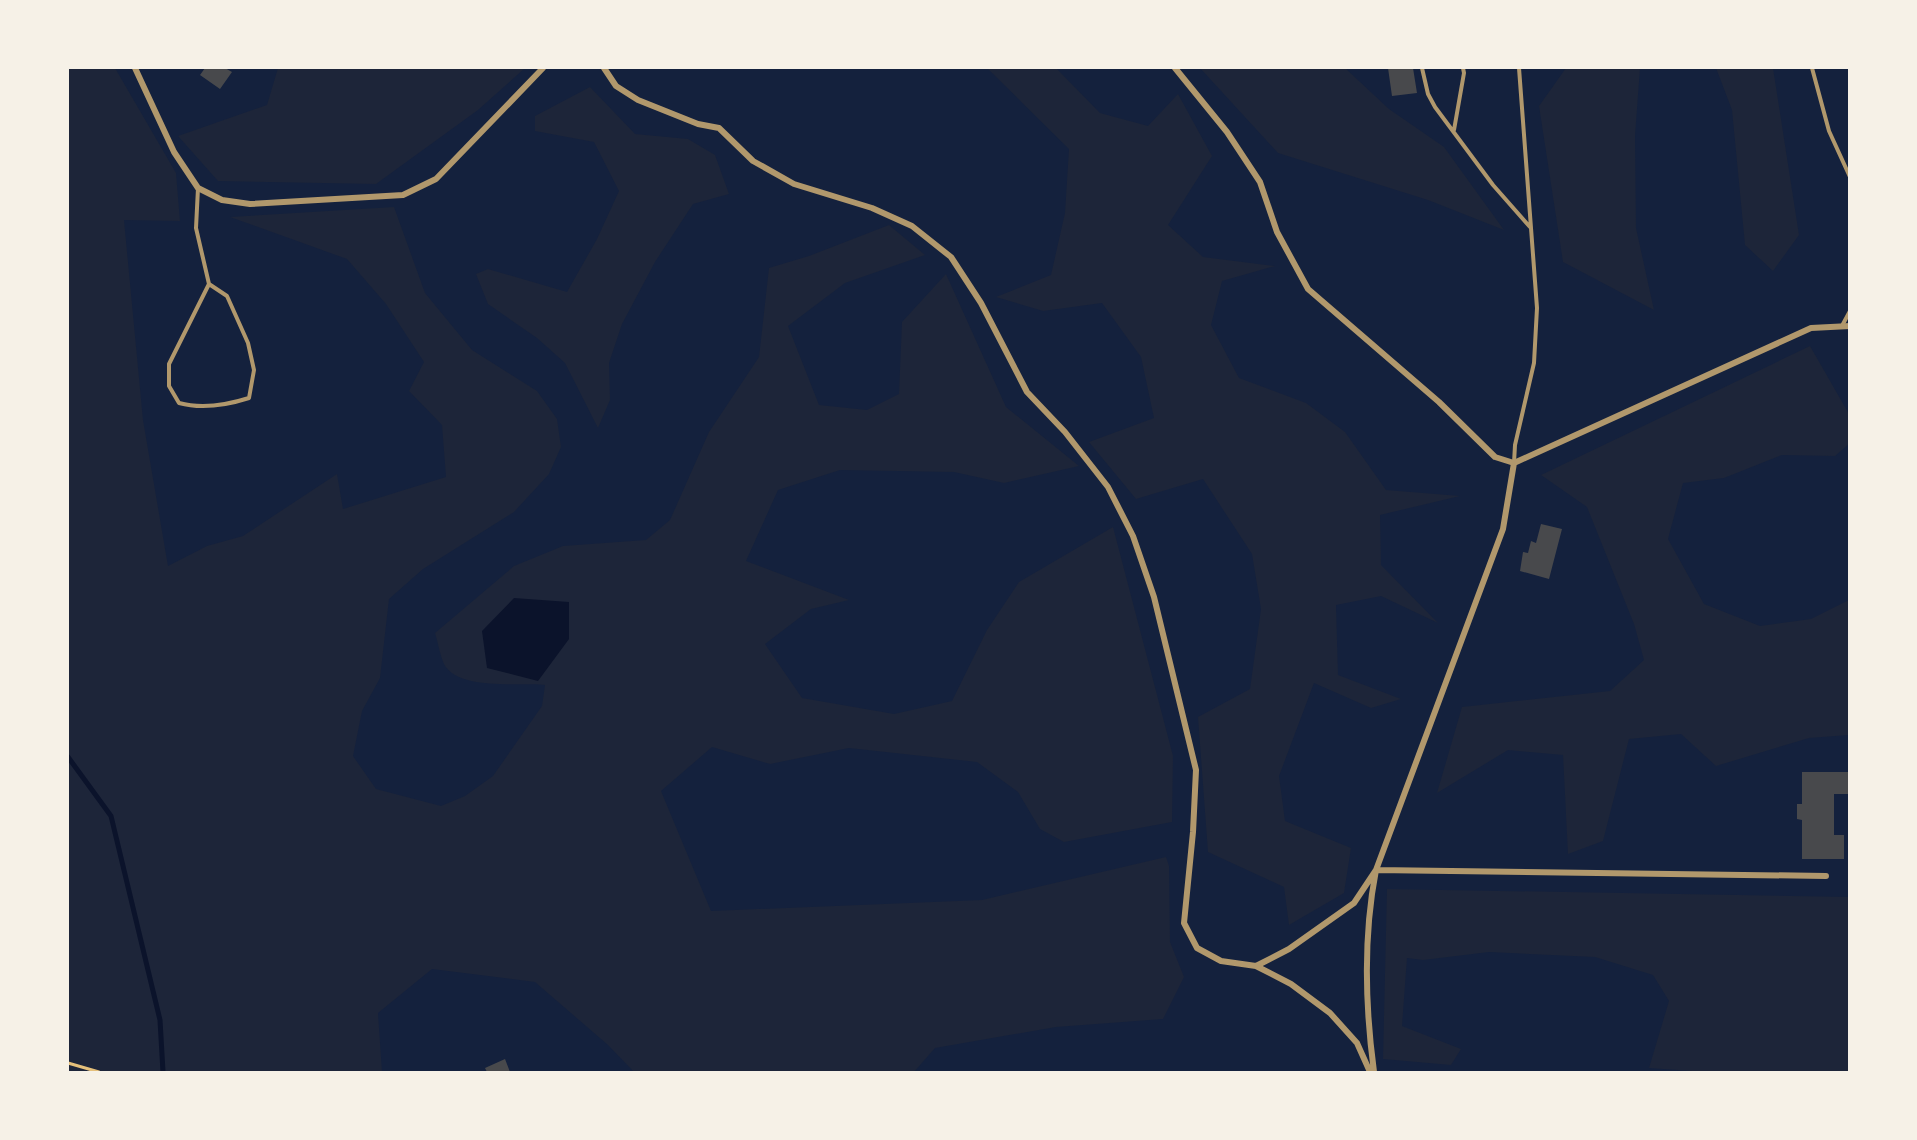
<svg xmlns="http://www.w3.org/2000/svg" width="1917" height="1140" font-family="'Source Sans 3',sans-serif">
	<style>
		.green { fill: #1d2539 }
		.water { fill: #0b132b }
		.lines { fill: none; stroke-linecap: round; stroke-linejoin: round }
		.stream { stroke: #0b132b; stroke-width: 5 }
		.building { fill: #48494c }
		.path { stroke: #e5c07b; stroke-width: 3 }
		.service { stroke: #b1986c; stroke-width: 4 }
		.minor { stroke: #b1986c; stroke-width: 6 }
	</style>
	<rect width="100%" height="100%" fill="#14213d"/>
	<!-- green -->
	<path class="green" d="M 68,68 L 115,68 L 176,173 L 180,221 L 124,220 L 143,420 L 168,566 L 207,546 L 243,536 L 337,474 L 343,509 L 446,477 L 442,425 L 409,391 L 424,362 L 386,304 L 347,259 L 230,217 L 394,207 L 425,293 L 472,350 L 537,391 L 557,419 L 561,447 L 549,474 L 514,512 L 423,569 L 389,599 L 380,678 L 362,711 L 353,756 L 376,789 L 441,806 L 465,796 L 493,776 L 542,706 L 545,685 C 520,682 458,691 444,664 C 440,655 438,643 435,633 L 514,566 L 563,546 L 646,540 L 670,520 L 709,432 L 759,357 L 769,268 L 809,256 L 889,225 L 925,255 L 845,283 L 788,326 L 819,405 L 867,410 L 899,394 L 902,322 L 946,274 L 1006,407 L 1079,466 L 1004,483 L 954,472 L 840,470 L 778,490 L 746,561 L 849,600 L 811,609 L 765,644 L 802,698 L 894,714 L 952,701 L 987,630 L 1019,582 L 1113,527 L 1173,756 L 1172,822 L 1064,842 L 1040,829 L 1018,792 L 977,762 L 849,748 L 770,764 L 712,747 L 661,791 L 711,911 L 982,900 L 1166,857 L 1169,866 L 1170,942 L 1184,977 L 1163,1019 L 1056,1027 L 935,1048 L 914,1072 L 634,1072 L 608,1045 L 535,982 L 432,969 L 378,1013 L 382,1072 L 68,1072 Z
		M 278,68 L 525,68 L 478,110 L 376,184 L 218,181 L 178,136 L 267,105 Z
		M 987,68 L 1056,68 L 1100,113 L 1148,126 L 1178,94 L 1212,156 L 1168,225 L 1203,257 L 1275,266 L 1222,281 L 1211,325 L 1239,378 L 1306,403 L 1345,432 L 1386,490 L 1460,496 L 1380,515 L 1381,565 L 1438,623 L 1381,596 L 1336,605 L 1338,675 L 1401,699 L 1371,708 L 1314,683 L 1279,776 L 1285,821 L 1351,848 L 1344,893 L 1289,925 L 1284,887 L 1208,852 L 1198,717 L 1250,689 L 1261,609 L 1252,554 L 1203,479 L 1136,499 L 1089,442 L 1154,418 L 1141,357 L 1102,303 L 1043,311 L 996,297 L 1051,275 L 1065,213 L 1069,149 Z
		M 1200,68 L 1345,68 L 1389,109 L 1444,147 L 1504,230 L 1428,200 L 1278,153 Z
		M 1566,68 L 1640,68 L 1635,136 L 1636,228 L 1654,310 L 1563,262 L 1539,106 Z
		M 1716,68 L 1773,68 L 1799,235 L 1773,271 L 1745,245 L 1732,110 Z
		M 590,87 L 635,134 L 688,139 L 715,155 L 729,194 L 693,204 L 655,262 L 622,324 L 609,363 L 610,400 L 598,428 L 565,363 L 537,338 L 488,304 L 476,274 L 488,269 L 567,292 L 597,239 L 619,191 L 594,142 L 535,131 L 535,116 Z
		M 1810,346 L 1849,414 L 1849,444 L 1835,456 L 1782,455 L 1724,478 L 1683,483 L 1668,539 L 1704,604 L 1760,626 L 1811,619 L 1849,600 L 1849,735 L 1809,738 L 1716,766 L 1681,734 L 1629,739 L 1603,841 L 1568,854 L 1563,755 L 1508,750 L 1437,793 L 1462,707 L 1610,691 L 1644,660 L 1634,624 L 1587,507 L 1541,475 Z
		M 1387,889 L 1849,897 L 1849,1072 L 1706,1072 L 1649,1068 L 1669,1001 L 1653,975 L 1595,957 L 1489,952 L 1423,960 L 1407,958 L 1402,1026 L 1461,1049 L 1451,1065 L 1383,1059 Z"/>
	<!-- water -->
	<path class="water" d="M 514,598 L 569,602 L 569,639 L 538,681 L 487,668 L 482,631 Z"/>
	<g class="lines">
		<!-- stream -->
		<path class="stream" d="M 68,757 L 111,816 L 160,1020 L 163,1072"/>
	</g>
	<!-- building -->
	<path class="building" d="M 205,68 L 225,68 L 232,72 L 220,89 L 200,75 Z
		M 1388,68 L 1413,68 L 1417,93 L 1392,96 Z
		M 1541,524 L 1562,529 L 1549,579 L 1520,571 L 1523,552 L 1528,553 L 1531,541 L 1536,543 Z
		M 1802,772 L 1848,772 L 1848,794 L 1834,794 L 1834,835 L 1844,835 L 1844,859 L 1802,859 L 1802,820 L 1797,819 L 1797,804 L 1802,804 Z
		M 505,1059 L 510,1072 L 487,1072 L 485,1068 Z"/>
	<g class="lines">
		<!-- path -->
		<path class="path" d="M 68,1063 L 99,1072"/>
		<!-- service -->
		<path class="service" d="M 1422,68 L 1428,94 L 1435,107 L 1493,185 L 1530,227
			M 1812,68 L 1829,131 L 1850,177
			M 1454,130 L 1464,73 L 1463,68
			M 198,188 L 196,228 L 209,284 L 169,364 L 169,386 L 179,403 C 201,409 227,405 249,398 L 254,370 L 248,343 L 227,296 L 209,284
			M 1843,324 L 1850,311
			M 1514,463 L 1515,445 L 1534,363 L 1537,308 L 1519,68"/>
		<!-- minor -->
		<path class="minor" d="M 135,68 L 174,152 L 198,188 L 222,200 L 250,204 L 403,195 L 436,179 L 543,68
			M 604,68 L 616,86 L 638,100 L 698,124 L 719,128 L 753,161 L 794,184 L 872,208 L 912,226 L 951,257 L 981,303 L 1027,392 L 1065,432 L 1108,487 L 1133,536 L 1154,597 L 1196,770 L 1193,832 L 1184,923 L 1197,948 L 1221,961 L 1256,966 L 1291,984 L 1330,1013 L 1357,1043 L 1370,1072
			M 1175,68 L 1227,132 L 1260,182 L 1277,232 L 1308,289 L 1439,402 L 1495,457 L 1514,463 L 1503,529 L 1376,870 C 1363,937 1365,1005 1374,1072
			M 1514,463 L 1811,328 L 1850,326
			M 1256,966 L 1289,949 L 1354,903 L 1376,870 L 1826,876"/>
	</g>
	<!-- border -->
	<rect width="1917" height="1140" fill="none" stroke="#f6f1e7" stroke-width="138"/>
</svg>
